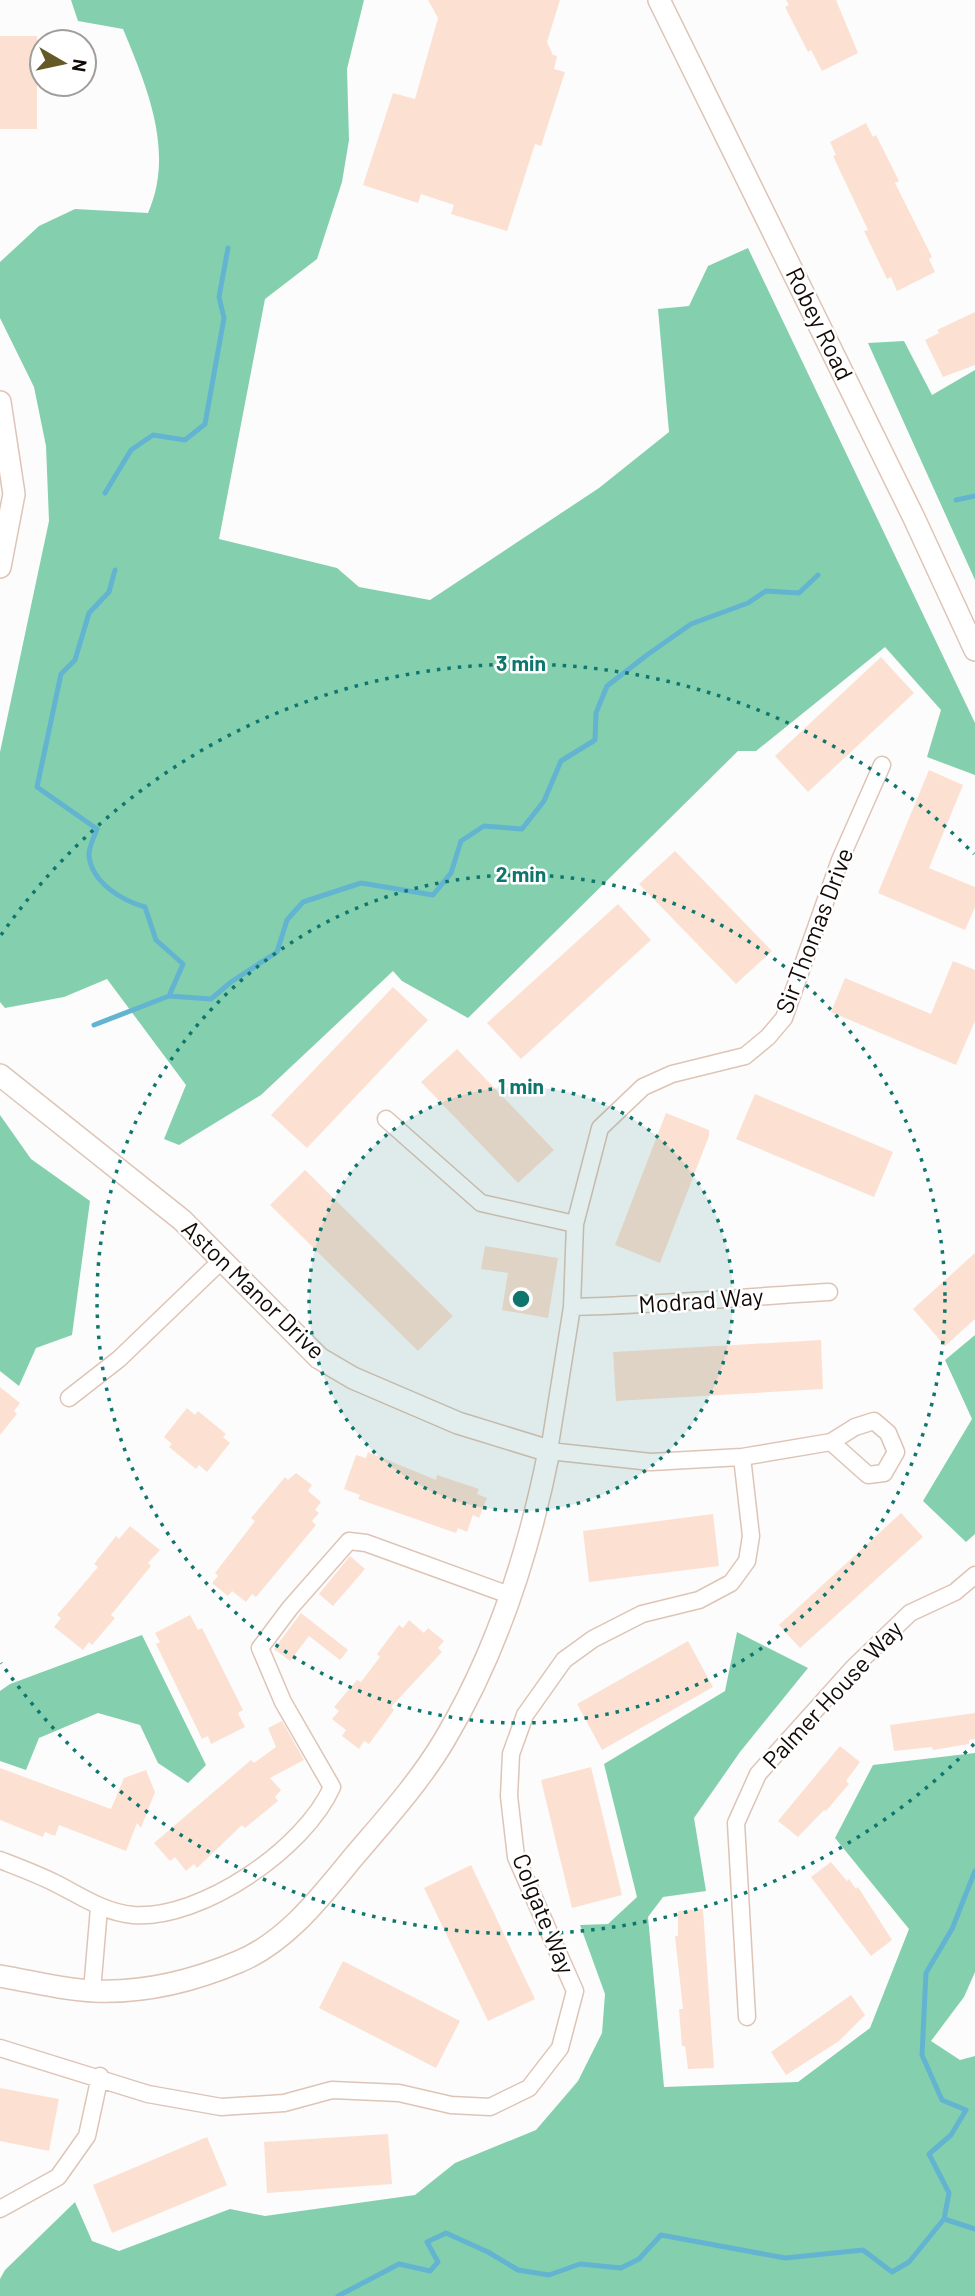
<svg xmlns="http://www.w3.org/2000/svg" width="975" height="2296" font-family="Barlow,sans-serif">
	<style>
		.forest { fill: #84d0ae }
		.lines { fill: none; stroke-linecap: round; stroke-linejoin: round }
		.stream { stroke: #63b4d1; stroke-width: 5 }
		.building { fill: #fce1d2 }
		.minor-casing { stroke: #dec4b6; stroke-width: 19 }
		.tertiary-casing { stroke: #dec4b6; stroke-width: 24 }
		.minor { stroke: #fff; stroke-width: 16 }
		.tertiary { stroke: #fff; stroke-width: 21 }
		.ring { fill: none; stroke: #0f766e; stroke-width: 3.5; stroke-dasharray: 3.5 7 }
		.labels { text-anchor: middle; stroke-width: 5; stroke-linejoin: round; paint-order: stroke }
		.street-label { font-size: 24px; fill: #120a06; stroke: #fff }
		.centre { fill: #0f766e; stroke: #fff; stroke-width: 3.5 }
		.ring-label { font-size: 21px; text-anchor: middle; font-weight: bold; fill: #0f766e; stroke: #fff; stroke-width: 5; stroke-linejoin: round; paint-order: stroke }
	</style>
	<rect width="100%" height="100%" fill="#fcfcfc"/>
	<!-- forest -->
	<path class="forest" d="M 71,0 L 364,0 L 347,69 L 349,140 L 342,182 L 317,259 L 265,299 L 219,539 L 337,568 L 359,587 L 430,600 L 599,488 L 669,432 L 658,309 L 689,306 L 708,266 L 748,248 L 975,723 L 975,775 L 927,757 L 941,710 L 885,647 L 756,751 L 738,751 L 468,1018 L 402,981 L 393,971 L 261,1095 L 179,1145 L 164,1139 L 186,1085 L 107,979 L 64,997 L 5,1008 L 0,1002 L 0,752 L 49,521 L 46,446 L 34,387 L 0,318 L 0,262 L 39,226 L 75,209 L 148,213 C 175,152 147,87 123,29 L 78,21 Z
		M 904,341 L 932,395 L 975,370 L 975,580 L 868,343 Z
		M 0,1115 L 31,1159 L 90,1201 L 72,1335 L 36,1348 L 19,1386 L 0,1371 Z
		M 975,1335 L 975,1534 L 966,1542 L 923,1501 L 972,1419 L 945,1360 Z
		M 737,1632 L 808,1668 L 740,1752 L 694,1818 L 706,1891 L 663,1897 L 648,1917 L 664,2087 L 798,2082 L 870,2028 L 909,1929 L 835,1838 L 873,1765 L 975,1753 L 975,1972 L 964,1997 L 931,2041 L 960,2060 L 975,2056 L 975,2296 L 0,2296 L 0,2279 L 5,2270 L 75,2202 L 92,2241 L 119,2251 L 230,2209 L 265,2216 L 415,2195 L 455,2163 L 536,2130 L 578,2081 L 602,2033 L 605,1994 L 580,1925 L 608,1924 L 637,1897 L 604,1764 L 725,1691 Z
		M 142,1635 L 206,1765 L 188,1783 L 158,1763 L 140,1725 L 98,1713 L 39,1738 L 26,1770 L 0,1761 L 0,1691 L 10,1684 Z"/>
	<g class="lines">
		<!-- stream -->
		<path class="stream" d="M 105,493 L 131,450 L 153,435 L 185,440 L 205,424 L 224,318 L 219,297 L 228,248
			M 956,500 L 975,496
			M 115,570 L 109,592 L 89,613 L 75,660 L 61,674 L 37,787 L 97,829 C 94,837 88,849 89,856 C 92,883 123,901 145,907 L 156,940 L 183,964 L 169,996
			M 94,1025 L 169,996 L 211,999 L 231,982 L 277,952 L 287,920 L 303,902 L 361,883 L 433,895 L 451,873 L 461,841 L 484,826 L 522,829 L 544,801 L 561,761 L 595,740 L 596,713 L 607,686 L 647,655 L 691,624 L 748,603 L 766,591 L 799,593 L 818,575
			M 944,2219 L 949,2193 L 929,2154 L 951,2135 L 966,2110 L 942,2100 L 922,2055 L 926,1973 L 952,1929 L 975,1871
			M 338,2296 L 399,2264 L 430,2271 L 438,2262 L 427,2242 L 446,2233 L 488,2252 L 518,2270 L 549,2275 L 580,2264 L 621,2268 L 639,2259 L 661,2235 L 785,2258 L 863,2250 L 892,2272 L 909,2262 L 944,2219 L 975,2229"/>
	</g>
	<!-- building -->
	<path class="building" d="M 428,0 L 560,0 L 547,42 L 553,55 L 557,56 L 554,69 L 565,72 L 541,146 L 535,144 L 507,231 L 451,214 L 454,205 L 421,194 L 418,203 L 363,185 L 393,93 L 415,99 L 438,18 Z
		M 786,0 L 836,0 L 858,53 L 822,71 L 811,50 L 808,52 L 785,7 L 789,5 Z
		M 0,36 L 37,36 L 37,129 L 0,129 Z
		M 866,123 L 873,137 L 876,135 L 899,181 L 895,183 L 932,257 L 929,259 L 935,272 L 897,291 L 891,277 L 887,279 L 864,231 L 868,230 L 833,156 L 836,155 L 830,142 Z
		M 975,312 L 975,365 L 943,377 L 925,340 L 939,333 L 937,330 Z
		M 881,657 L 914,693 L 808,792 L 775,756 Z
		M 929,770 L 963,785 L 929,868 L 975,887 L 975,907 L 965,930 L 878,893 Z
		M 675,851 L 772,951 L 736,984 L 639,884 Z
		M 618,904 L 651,940 L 521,1059 L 487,1023 Z
		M 953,961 L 975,970 L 975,1021 L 956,1065 L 831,1012 L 845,978 L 931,1014 Z
		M 393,987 L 428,1020 L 307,1148 L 271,1115 Z
		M 457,1049 L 554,1150 L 518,1183 L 421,1082 Z
		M 755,1094 L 893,1152 L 874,1197 L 736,1139 Z
		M 666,1113 L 709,1130 L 709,1136 L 660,1263 L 615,1245 Z
		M 305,1170 L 453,1316 L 418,1351 L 270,1205 Z
		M 485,1246 L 558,1258 L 548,1318 L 502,1310 L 508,1273 L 481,1269 Z
		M 975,1253 L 975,1319 L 945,1346 L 913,1309 Z
		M 821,1340 L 823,1389 L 616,1401 L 613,1352 Z
		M 0,1387 L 20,1403 L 14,1411 L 17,1414 L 0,1435 Z
		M 187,1408 L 195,1415 L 198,1411 L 226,1434 L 223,1437 L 230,1443 L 207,1472 L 199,1465 L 196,1469 L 169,1447 L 172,1444 L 164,1437 Z
		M 368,1452 L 436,1480 L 437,1475 L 479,1489 L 477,1494 L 487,1498 L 479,1518 L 473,1515 L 467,1532 L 458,1528 L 456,1533 L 358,1499 L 360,1495 L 344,1489 L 356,1455 L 366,1458 Z
		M 296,1473 L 312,1485 L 308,1491 L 321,1502 L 315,1510 L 319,1513 L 312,1521 L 316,1525 L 256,1597 L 252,1594 L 246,1602 L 232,1591 L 228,1596 L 212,1583 L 218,1576 L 215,1573 L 255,1521 L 251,1518 L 285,1477 L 288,1480 Z
		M 901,1513 L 923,1537 L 800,1648 L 779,1625 Z
		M 713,1514 L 719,1566 L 589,1582 L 583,1531 Z
		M 130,1526 L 160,1550 L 148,1563 L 151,1566 L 111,1615 L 115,1618 L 92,1645 L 89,1642 L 83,1650 L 54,1627 L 61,1618 L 57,1615 L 98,1567 L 94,1564 L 116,1536 L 119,1539 Z
		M 350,1556 L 365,1569 L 333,1606 L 319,1594 Z
		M 301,1613 L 348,1650 L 340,1660 L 309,1636 L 290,1661 L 274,1649 Z
		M 190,1615 L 198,1630 L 202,1628 L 243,1710 L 238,1713 L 245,1727 L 211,1744 L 208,1736 L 202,1739 L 156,1644 L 160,1642 L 155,1633 Z
		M 409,1620 L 424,1633 L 428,1628 L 444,1641 L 438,1648 L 442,1652 L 391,1707 L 394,1710 L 369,1744 L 364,1741 L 359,1749 L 342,1736 L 346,1730 L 332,1719 L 339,1711 L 334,1707 L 357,1680 L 361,1682 L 380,1657 L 377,1654 L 399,1625 L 403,1628 Z
		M 688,1641 L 713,1687 L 602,1750 L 577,1704 Z
		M 975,1713 L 975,1739 L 969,1740 L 969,1744 L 933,1750 L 932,1747 L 894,1751 L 890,1725 Z
		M 282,1721 L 304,1760 L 270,1778 L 281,1790 L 275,1797 L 278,1801 L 245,1828 L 242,1825 L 197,1868 L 194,1864 L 186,1871 L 175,1857 L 170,1861 L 154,1843 L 251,1760 L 254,1763 L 276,1747 L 268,1728 Z
		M 840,1746 L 860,1762 L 846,1781 L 849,1784 L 826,1811 L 824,1810 L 798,1837 L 778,1821 Z
		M 591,1767 L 622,1895 L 572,1908 L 541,1780 Z
		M 0,1768 L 111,1809 L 124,1778 L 146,1770 L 155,1792 L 141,1828 L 137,1823 L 126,1851 L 59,1825 L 55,1836 L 45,1832 L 43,1837 L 0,1820 Z
		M 831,1862 L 847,1881 L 849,1879 L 856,1889 L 858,1887 L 892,1940 L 871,1956 L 811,1877 Z
		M 471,1865 L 535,1999 L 488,2021 L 424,1888 Z
		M 703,1909 L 714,2068 L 688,2069 L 685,2046 L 682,2046 L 679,2009 L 683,2009 L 675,1936 L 678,1936 L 678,1911 Z
		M 343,1961 L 460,2021 L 436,2068 L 319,2008 Z
		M 851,1995 L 865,2015 L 839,2041 L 786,2075 L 771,2052 Z
		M 0,2088 L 59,2099 L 49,2151 L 0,2141 Z
		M 388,2134 L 392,2184 L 267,2193 L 264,2142 Z
		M 207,2137 L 227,2185 L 112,2233 L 93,2185 Z"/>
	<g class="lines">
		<defs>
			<path id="minor" d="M 386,1119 L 481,1203 L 575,1224
				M 572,1307 C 658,1305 743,1297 829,1292
				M 69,1398 L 119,1359 L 221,1261
				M 831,1442 L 855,1427 L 874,1421 L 888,1433 L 896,1452 L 884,1473 L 868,1475 L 831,1442 L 742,1457 L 651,1462 L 549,1451 L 572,1307 L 575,1224 L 600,1128 L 643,1087 L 672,1074 L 745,1056 L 768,1037 L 784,1018 L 840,860 L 882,765
				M 0,1860 C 18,1867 37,1874 55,1883 C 81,1896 103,1912 133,1915 C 202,1920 305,1848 332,1787 L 283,1702 L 260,1648 L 290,1608 L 349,1541 L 366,1543 L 512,1596
				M 92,1991 L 99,1908
				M 747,2017 L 736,1823 L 758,1774 L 853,1668 L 910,1613 L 955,1592 L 975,1575
				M 0,2048 L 148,2094 L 221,2107 L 284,2103 L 332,2090 L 399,2093 L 451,2105 L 490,2107 L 529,2088 L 560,2048 L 575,1991 L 516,1857 L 509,1796 L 511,1754 L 525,1715 L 564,1660 L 593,1639 L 642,1614 L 699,1600 L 731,1583 L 747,1561 L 751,1536 L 742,1457
				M 0,2209 L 58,2177 L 87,2136 L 100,2076"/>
			<path id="tertiary" d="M 659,0 L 914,518 L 975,650
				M 0,402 L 14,494 L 0,567
				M 0,1075 L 182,1220 L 319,1358 L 353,1378 L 458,1423 L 549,1451 C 529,1552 498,1650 445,1739 C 419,1783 384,1821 351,1860 C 320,1898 285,1943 238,1962 C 193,1981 143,1993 94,1991 C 63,1990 31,1981 0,1976"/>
		</defs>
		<!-- minor casing -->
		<use href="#minor" class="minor-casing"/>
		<!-- tertiary casing -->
		<use href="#tertiary" class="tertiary-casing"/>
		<!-- minor -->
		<use href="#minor" class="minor"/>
		<!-- tertiary -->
		<use href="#tertiary" class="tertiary"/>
	</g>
	<!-- distance rings -->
	<circle cx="521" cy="1299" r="212" fill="#0f766e" fill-opacity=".12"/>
	<g class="ring">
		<circle cx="521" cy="1299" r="212"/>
		<circle cx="521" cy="1299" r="424"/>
		<path d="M974 1744A635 635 0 0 1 1 1663M1 935A635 635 0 0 1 974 854"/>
	</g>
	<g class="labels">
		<!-- street labels -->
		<g class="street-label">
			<text transform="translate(819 324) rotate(64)" y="8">Robey Road</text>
			<text transform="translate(815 931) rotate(-69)" y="8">Sir Thomas Drive</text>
			<text transform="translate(253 1290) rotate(44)" y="8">Aston Manor Drive</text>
			<text transform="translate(701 1301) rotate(-4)" y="8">Modrad Way</text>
			<text transform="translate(833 1695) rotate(-47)" y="8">Palmer House Way</text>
			<text transform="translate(543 1914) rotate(68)" y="8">Colgate Way</text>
		</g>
	</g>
	<circle cx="521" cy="1299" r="10" class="centre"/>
	<g class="ring-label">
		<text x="521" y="671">3 min</text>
		<text x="521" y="882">2 min</text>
		<text x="521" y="1094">1 min</text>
	</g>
	<!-- north arrow -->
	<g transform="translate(63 63) rotate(99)"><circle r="33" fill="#ffffff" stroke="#a09d9b" stroke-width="2"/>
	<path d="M0-5L12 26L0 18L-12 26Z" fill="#655a26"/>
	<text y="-10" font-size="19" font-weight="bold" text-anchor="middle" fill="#120a06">N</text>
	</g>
</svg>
